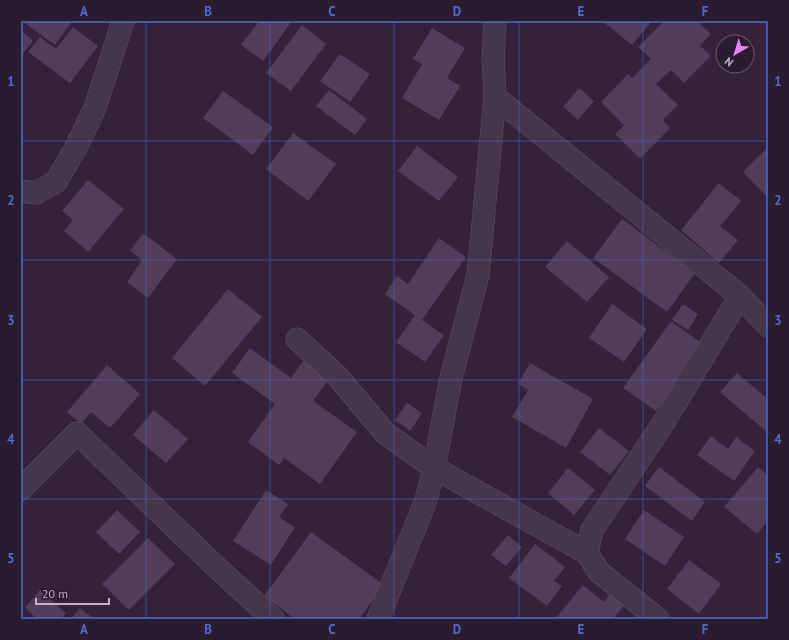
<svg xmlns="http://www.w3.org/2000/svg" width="789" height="640" font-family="'PT Sans',sans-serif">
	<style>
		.building { fill: #523c57 }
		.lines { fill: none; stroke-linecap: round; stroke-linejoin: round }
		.minor-casing { stroke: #615165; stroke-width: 23 }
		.minor { stroke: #46364a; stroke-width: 22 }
		.grid { fill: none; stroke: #4f6cd3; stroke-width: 1; stroke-opacity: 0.55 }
		.neatline { fill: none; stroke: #4f6cd3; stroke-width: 1.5 }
		.grid-label { font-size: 13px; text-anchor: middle; font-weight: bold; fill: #4f6cd3 }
	</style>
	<rect width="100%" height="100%" fill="#35223a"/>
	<!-- building -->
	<path class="building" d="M 22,21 L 72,21 L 55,45 Z
		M 259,21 L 292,21 L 263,61 L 241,45 Z
		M 602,21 L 652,21 L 632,45 Z
		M 664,21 L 697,21 L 711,34 L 700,45 L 711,56 L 684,83 L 671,70 L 656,84 L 678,105 L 663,120 L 670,128 L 640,159 L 615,134 L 624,125 L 601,102 L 628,74 L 632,78 L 651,59 L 638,47 Z
		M 302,25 L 326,44 L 291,91 L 266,73 Z
		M 73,27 L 98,46 L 70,83 L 28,52 L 40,37 L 56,49 Z
		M 432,28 L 465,48 L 447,78 L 460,86 L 439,120 L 402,98 L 422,64 L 413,59 Z
		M 21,30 L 33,41 L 21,56 Z
		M 340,54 L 370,74 L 350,102 L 320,81 Z
		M 579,88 L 594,101 L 578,120 L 563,107 Z
		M 329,90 L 367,119 L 355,135 L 316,106 Z
		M 223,91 L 273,127 L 253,155 L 203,118 Z
		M 293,133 L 336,164 L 308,201 L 266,169 Z
		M 417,146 L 458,177 L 439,201 L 398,171 Z
		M 768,147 L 768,198 L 743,172 Z
		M 88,180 L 124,209 L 88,252 L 64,231 L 73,220 L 62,211 Z
		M 719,183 L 741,201 L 720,226 L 738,240 L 719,263 L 681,230 Z
		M 622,219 L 695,273 L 667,312 L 593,258 Z
		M 143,233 L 177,259 L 148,298 L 127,282 L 142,260 L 130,251 Z
		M 439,238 L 466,257 L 422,320 L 444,335 L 425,362 L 396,342 L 415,315 L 385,294 L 397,276 L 408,284 Z
		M 567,241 L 609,277 L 587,302 L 545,267 Z
		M 228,289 L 262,317 L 205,386 L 172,358 Z
		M 612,304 L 647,329 L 624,362 L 589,338 Z
		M 683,304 L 698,314 L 688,330 L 672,320 Z
		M 671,321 L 704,345 L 656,411 L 623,388 Z
		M 250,348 L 291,378 L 304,360 L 330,378 L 313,401 L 357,432 L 320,484 L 284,458 L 279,465 L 248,442 L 275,404 L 232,373 Z
		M 530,363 L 593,399 L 566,448 L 512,417 L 528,390 L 518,384 Z
		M 107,365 L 140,394 L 110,428 L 91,412 L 81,424 L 67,412 Z
		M 737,373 L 768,399 L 768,433 L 720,392 Z
		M 407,403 L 422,413 L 410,431 L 395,420 Z
		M 154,410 L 188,439 L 166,463 L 133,435 Z
		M 599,428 L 629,451 L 610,475 L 580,452 Z
		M 711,436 L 728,449 L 736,437 L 755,451 L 734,481 L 697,455 Z
		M 659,467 L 705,502 L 692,521 L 645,486 Z
		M 758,467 L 768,476 L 768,521 L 757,534 L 724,507 Z
		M 568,468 L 595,490 L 574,515 L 548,493 Z
		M 266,490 L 288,504 L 279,517 L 295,527 L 271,565 L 233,541 Z
		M 117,510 L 140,532 L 119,554 L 96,532 Z
		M 644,510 L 684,537 L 665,566 L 625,539 Z
		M 311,532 L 384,585 L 359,619 L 295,619 L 264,596 Z
		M 508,535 L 522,547 L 506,566 L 491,555 Z
		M 148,538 L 175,564 L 129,610 L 102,584 Z
		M 535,544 L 565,567 L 554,581 L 562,586 L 547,606 L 509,578 Z
		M 689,560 L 721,584 L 699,614 L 667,589 Z
		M 583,585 L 604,602 L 610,594 L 624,606 L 613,619 L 555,619 Z
		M 40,590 L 66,613 L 61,619 L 37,619 L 25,608 Z
		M 80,608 L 94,619 L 71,619 Z"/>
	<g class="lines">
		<defs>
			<path id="minor" d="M 495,97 L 740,296 L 664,422 L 592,530 L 587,553 L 599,572 L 658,619
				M 21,191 L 36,193 L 56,182 L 75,149 L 95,108 L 123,21
				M 740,296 L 768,326
				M 297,339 L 338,377 L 386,434 L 434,468 L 587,553
				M 21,489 L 77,433 L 213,564 L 273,619
				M 378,619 L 426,500 L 434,468 L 451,378 L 478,275 L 495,97 L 493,59 L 495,21"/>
		</defs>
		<!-- minor casing -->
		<use href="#minor" class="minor-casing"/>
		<!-- minor -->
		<use href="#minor" class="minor"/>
	</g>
	<!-- grid -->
	<path class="grid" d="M 146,21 L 146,619M 270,21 L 270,619M 394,21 L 394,619M 519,21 L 519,619M 643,21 L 643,619M 21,141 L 768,141M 21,260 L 768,260M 21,380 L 768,380M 21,499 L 768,499"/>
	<!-- border -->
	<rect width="789" height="640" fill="none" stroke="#2b1b2f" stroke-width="44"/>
	<!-- north arrow -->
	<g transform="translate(735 54) rotate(218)"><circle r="19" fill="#2b1b2f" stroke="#68576b"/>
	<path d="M0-3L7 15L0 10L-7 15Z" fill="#e485f7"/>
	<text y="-6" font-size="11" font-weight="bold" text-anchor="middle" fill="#c3b1c6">N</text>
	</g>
	<!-- scale -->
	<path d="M36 598v6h73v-6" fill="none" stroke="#c3b1c6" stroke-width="2"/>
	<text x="42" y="598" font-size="12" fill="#c3b1c6" stroke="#2b1b2f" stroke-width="3" paint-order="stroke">20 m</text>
	<rect x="22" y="22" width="745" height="596" class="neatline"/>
	<g class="grid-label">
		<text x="84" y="16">A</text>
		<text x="208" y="16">B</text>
		<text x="332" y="16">C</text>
		<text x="457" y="16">D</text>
		<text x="581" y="16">E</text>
		<text x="705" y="16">F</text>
		<text x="11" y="86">1</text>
		<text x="778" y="86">1</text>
		<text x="11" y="205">2</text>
		<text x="778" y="205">2</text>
		<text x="11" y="325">3</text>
		<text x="778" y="325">3</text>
		<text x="11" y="444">4</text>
		<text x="778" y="444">4</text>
		<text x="11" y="563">5</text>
		<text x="778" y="563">5</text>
		<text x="84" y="634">A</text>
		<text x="208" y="634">B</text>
		<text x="332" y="634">C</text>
		<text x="457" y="634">D</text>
		<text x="581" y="634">E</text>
		<text x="705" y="634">F</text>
	</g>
</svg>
